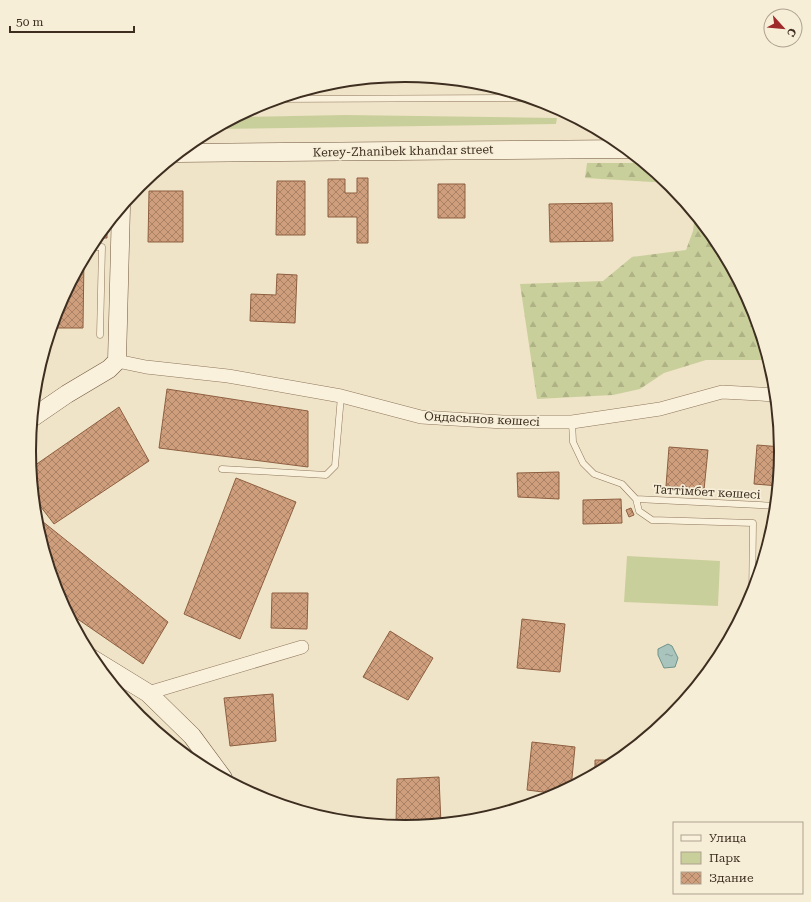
<svg xmlns="http://www.w3.org/2000/svg" width="811" height="902" font-family="'Roboto Serif',serif">
	<style>
		.green { fill: #c9cf9b }
		.forest { fill: url(#forest-firs) }
		.water { fill: url(#water-ripples); stroke: #6f938a }
		.building { fill: url(#building-cross-hatch); stroke: #8d5f41 }
		.lines { fill: none; stroke-linecap: round; stroke-linejoin: round }
		.lane-casing { stroke: #8d765c; stroke-width: 7 }
		.street-casing { stroke: #8d765c; stroke-width: 14 }
		.secondary-casing { stroke: #6f573f; stroke-width: 19 }
		.lane { stroke: #faf1dc; stroke-width: 6 }
		.street { stroke: #faf1dc; stroke-width: 13 }
		.secondary { stroke: #faf1dc; stroke-width: 18 }
		.labels { text-anchor: middle; stroke-width: 3.5; stroke-linejoin: round; paint-order: stroke }
		.street-label { font-size: 12px; fill: #3d2e20; stroke: #f7eed8 }
		.rim { fill: none; stroke: #3d2e20; stroke-width: 2 }
	</style>
	<defs>
		<pattern id="forest-firs" width="22" height="20" patternUnits="userSpaceOnUse"><rect width="22" height="20" fill="#c9cf9b"/><path d="M5 1l3.5 6h-7zM16 11l3.5 6h-7z" fill="#aeb285"/></pattern>
		<pattern id="water-ripples" width="26" height="14" patternUnits="userSpaceOnUse"><rect width="26" height="14" fill="#a9c4bc"/><path d="M2 4q2-2 4 0t4 0M15 11q2-2 4 0t4 0" fill="none" stroke="#8ba098"/></pattern>
		<pattern id="building-cross-hatch" width="8" height="8" patternUnits="userSpaceOnUse"><rect width="8" height="8" fill="#cf9f7d"/><path d="M0 0l8 8M0 8l8-8" fill="none" stroke="#a98266"/></pattern>
	</defs>
	<rect width="100%" height="100%" fill="#f0e4c8"/>
	<!-- green -->
	<path class="green" d="M 345,115 L 557,118 L 556,124 L 214,129 L 236,117 Z
		M 627,556 L 720,561 L 718,606 L 624,602 Z"/>
	<!-- forest -->
	<path class="forest" d="M 587,163 L 645,163 L 670,183 L 585,178 Z
		M 695,213 L 719,242 L 753,307 L 770,360 L 706,360 L 664,373 L 640,389 L 613,395 L 537,399 L 520,284 L 603,281 L 632,257 L 686,250 L 693,231 Z"/>
	<!-- water -->
	<path class="water" d="M 668,644 L 672,646 L 678,658 L 675,667 L 664,668 L 658,655 L 658,649 Z"/>
	<!-- building -->
	<path class="building" d="M 357,178 L 368,178 L 368,243 L 357,243 L 357,217 L 328,217 L 328,179 L 345,179 L 345,193 L 357,193 Z
		M 277,181 L 305,181 L 305,235 L 276,235 Z
		M 438,184 L 465,184 L 465,218 L 438,218 Z
		M 149,191 L 183,191 L 183,242 L 148,242 Z
		M 612,203 L 613,241 L 550,242 L 549,204 Z
		M 107,224 L 107,238 L 95,238 Z
		M 84,257 L 83,328 L 55,328 L 55,315 L 58,307 Z
		M 277,274 L 297,275 L 295,323 L 250,321 L 251,294 L 276,295 Z
		M 167,389 L 308,411 L 308,467 L 159,448 Z
		M 119,407 L 149,461 L 54,524 L 34,498 L 31,468 Z
		M 757,445 L 782,447 L 779,486 L 754,484 Z
		M 669,447 L 708,450 L 704,490 L 666,486 Z
		M 559,472 L 559,499 L 518,497 L 517,473 Z
		M 236,478 L 296,502 L 240,639 L 184,614 Z
		M 621,499 L 622,523 L 583,524 L 583,500 Z
		M 631,508 L 634,515 L 629,517 L 626,510 Z
		M 42,521 L 168,622 L 143,664 L 66,611 L 58,595 L 37,528 Z
		M 272,593 L 308,593 L 307,629 L 271,628 Z
		M 522,619 L 565,624 L 560,672 L 517,668 Z
		M 390,631 L 433,658 L 408,700 L 363,677 Z
		M 273,694 L 276,741 L 230,746 L 224,698 Z
		M 532,742 L 575,747 L 571,788 L 559,794 L 527,790 Z
		M 595,760 L 619,760 L 595,774 Z
		M 439,777 L 441,824 L 396,824 L 397,779 Z"/>
	<g class="lines">
		<defs>
			<path id="lane" d="M 274,99 L 533,98
				M 90,247 L 102,247 L 100,335
				M 572,422 L 573,442 L 583,463 L 594,474 L 622,484 L 636,499 L 639,511 L 652,520 L 753,523 L 752,599
				M 222,469 L 326,475 L 335,466 L 341,396
				M 636,499 L 777,506"/>
			<path id="street" d="M 117,361 L 146,367 L 228,376 L 341,396 L 421,417 L 503,422 L 572,422 L 660,409 L 722,392 L 776,395
				M 148,693 L 302,647"/>
			<path id="secondary" d="M 178,153 L 628,149
				M 32,418 L 67,394 L 109,369 L 117,361 L 121,207
				M 91,658 L 148,693 L 192,736 L 223,778"/>
		</defs>
		<!-- lane casing -->
		<use href="#lane" class="lane-casing"/>
		<!-- street casing -->
		<use href="#street" class="street-casing"/>
		<!-- secondary casing -->
		<use href="#secondary" class="secondary-casing"/>
		<!-- lane -->
		<use href="#lane" class="lane"/>
		<!-- street -->
		<use href="#street" class="street"/>
		<!-- secondary -->
		<use href="#secondary" class="secondary"/>
	</g>
	<g class="labels">
		<!-- street labels -->
		<g class="street-label">
			<text transform="translate(403 151) rotate(-1)" y="4">Kerey-Zhanibek khandar street</text>
			<text transform="translate(482 419) rotate(3)" y="4">Оңдасынов көшесі</text>
			<text transform="translate(707 492) rotate(3)" y="4">Таттімбет көшесі</text>
		</g>
	</g>
	<!-- crop -->
	<path d="M0 0H811V902H0ZM36 451a369 369 0 1 1 738 0a369 369 0 1 1-738 0Z" fill="#f7eed8" fill-rule="evenodd"/>
	<path class="rim" d="M36 451a369 369 0 1 1 738 0a369 369 0 1 1-738 0Z"/>
	<!-- legend -->
	<rect x="673" y="822" width="130" height="72" fill="#f7eed8" stroke="#ada18e"/>
	<rect x="681" y="835" width="20" height="6" fill="#faf1dc" stroke="#ada18e"/>
	<text x="709" y="842" font-size="12" fill="#3d2e20">Улица</text>
	<rect x="681" y="852" width="20" height="12" fill="#c9cf9b" stroke="#ada18e"/>
	<text x="709" y="862" font-size="12" fill="#3d2e20">Парк</text>
	<rect x="681" y="872" width="20" height="12" fill="url(#building-cross-hatch)" stroke="#ada18e"/>
	<text x="709" y="882" font-size="12" fill="#3d2e20">Здание</text>
	<!-- north arrow -->
	<g transform="translate(783 28) rotate(117)"><circle r="19" fill="#f7eed8" stroke="#ada18e"/>
	<path d="M0-3L7 15L0 10L-7 15Z" fill="#9e2a2b"/>
	<text y="-6" font-size="11" font-weight="bold" text-anchor="middle" fill="#3d2e20">С</text>
	</g>
	<!-- scale -->
	<path d="M10 26v6h124v-6" fill="none" stroke="#3d2e20" stroke-width="2"/>
	<text x="16" y="26" font-size="12" fill="#3d2e20" stroke="#f7eed8" stroke-width="3" paint-order="stroke">50 m</text>
</svg>
